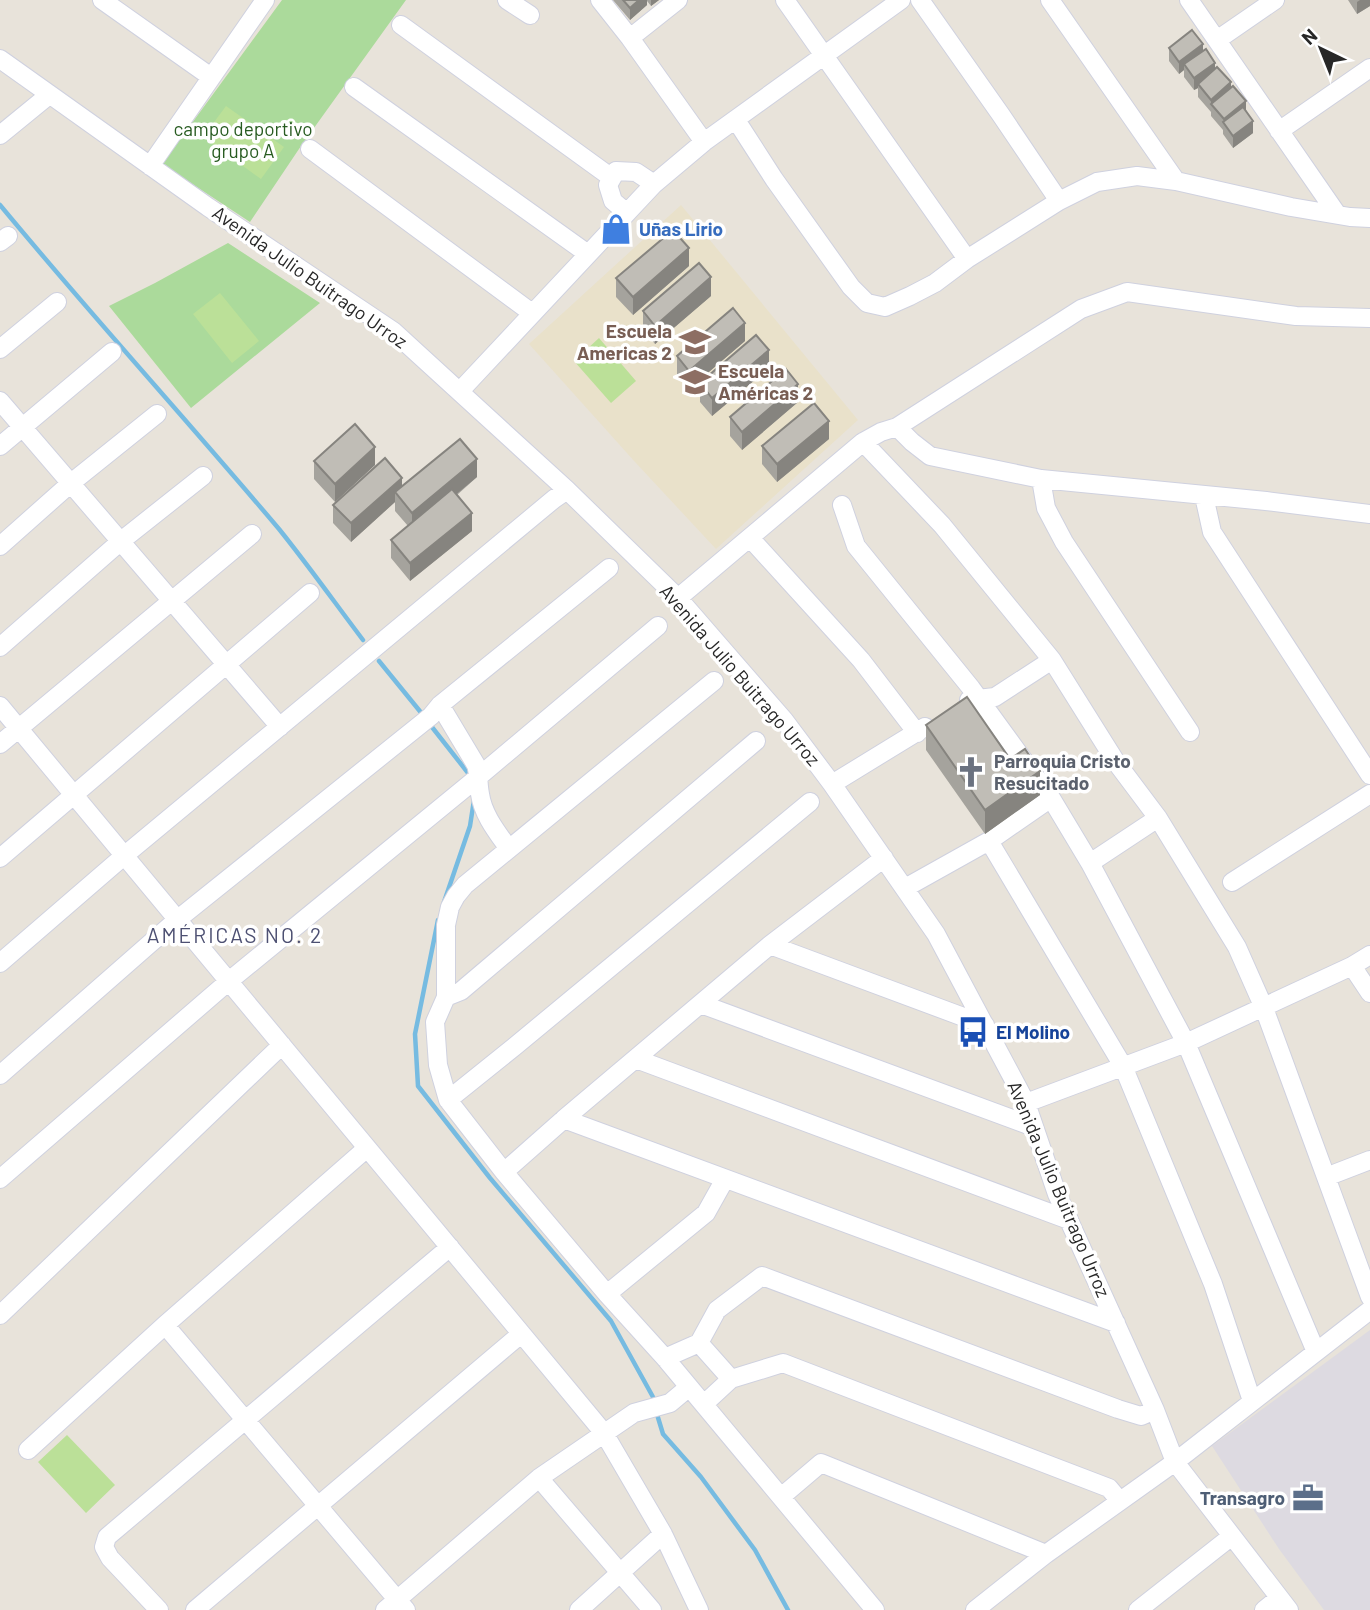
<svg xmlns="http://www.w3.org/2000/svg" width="1370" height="1610" font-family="Barlow,sans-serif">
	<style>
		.industrial { fill: #dddae1 }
		.education { fill: #e9e1ca }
		.green { fill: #abda9b }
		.pitch { fill: #bbe098 }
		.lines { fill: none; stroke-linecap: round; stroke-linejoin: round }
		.stream { stroke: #76bbe1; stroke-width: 4.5 }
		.minor-casing { stroke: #cfd1df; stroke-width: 20 }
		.minor { stroke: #fff; stroke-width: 18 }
		.wall { fill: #a5a39d }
		.shaded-wall { fill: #86847f }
		.building { fill: #c0bdb6; stroke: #86847f; stroke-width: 2 }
		.labels { text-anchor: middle; stroke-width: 7; stroke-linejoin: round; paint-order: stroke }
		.park-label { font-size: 19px; fill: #275b20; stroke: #fff }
		.shop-label { font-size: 19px; font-weight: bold; fill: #366cbe; stroke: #fff; text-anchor: start }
		.street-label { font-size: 19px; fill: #272727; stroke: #fff }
		.education-label { font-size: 19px; font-weight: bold; fill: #785e54; stroke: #fff; text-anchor: end }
		.worship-label { font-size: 19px; font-weight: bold; fill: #5b616d; stroke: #fff; text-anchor: start }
		.transit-label { font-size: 19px; font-weight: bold; fill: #164399; stroke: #fff; text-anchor: start }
		.service-label { font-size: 19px; font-weight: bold; fill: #4e5e75; stroke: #fff; text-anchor: end }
		.neighbourhood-label { font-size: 21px; letter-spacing: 2px; fill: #4d5072; stroke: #fff }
	</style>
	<rect width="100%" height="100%" fill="#e8e3da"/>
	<!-- industrial -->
	<path class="industrial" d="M 1370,1330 L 1370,1610 L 1324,1610 L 1279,1549 L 1212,1446 Z"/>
	<!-- education -->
	<path class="education" d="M 681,205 L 858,420 L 716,549 L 635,462 L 529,344 Z"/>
	<!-- green -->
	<path class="green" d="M 282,0 L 406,0 L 301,146 L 250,222 L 162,164 Z
		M 228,243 L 320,303 L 191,408 L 109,306 L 155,283 Z"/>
	<!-- pitch -->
	<path class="pitch" d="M 226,106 L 284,147 L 261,179 L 203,137 Z
		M 220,293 L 259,341 L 232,363 L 193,314 Z
		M 599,338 L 636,381 L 611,403 L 574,361 Z
		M 67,1435 L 115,1485 L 86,1513 L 38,1462 Z"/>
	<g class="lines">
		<!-- stream -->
		<path class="stream" d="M 0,205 C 91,315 187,420 279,529 C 308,565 335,603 363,640
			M 379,661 L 423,715
			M 428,722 L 472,778
			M 444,902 L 470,826 L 474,800
			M 438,920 L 415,1034 L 418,1086 L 490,1178 L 611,1321 L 653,1397 L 654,1403
			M 656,1411 L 663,1434 L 701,1477 L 755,1550 L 788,1610"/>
		<defs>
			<path id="minor" d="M 102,0 L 211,77
				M 507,0 L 530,15
				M 600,0 L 630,38 L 704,142
				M 785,0 L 967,259
				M 920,0 L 1001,115 L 1059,201
				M 1050,0 L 1176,181
				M 1189,0 L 1337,214
				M 401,25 L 612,178
				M 630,38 L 678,0
				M 1217,40 L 1275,0
				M 0,59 L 208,207 L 393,331 L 567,490 L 678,598 L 784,720 L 832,784 L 936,934 L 1026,1103 L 1057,1194 L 1155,1410 L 1175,1462 L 1289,1610
				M 354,87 L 588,254
				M 736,120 L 774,179 L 851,287 L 867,303 L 885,307 L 910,296 L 935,283 L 967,259 L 1059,201 L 1097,182 L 1137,176 L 1176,181 L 1291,207 L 1350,217 L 1370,218
				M 1279,131 L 1370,68
				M 0,135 L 49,95
				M 310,149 L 532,313
				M 150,166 L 265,0
				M 627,213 L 613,201 L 608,185 L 616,171 L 636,172 L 654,184
				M 0,242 L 8,236
				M 0,349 L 57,302
				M 460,391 L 654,184 L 704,142 L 901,0
				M 0,401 L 280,727
				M 897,427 L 912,442 L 930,456 L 1041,479 L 1266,501 L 1370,514
				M 863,442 L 942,525 L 1052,660 L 1116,762 L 1158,818 L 1237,947 L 1264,1008 L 1370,1297
				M 0,446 L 112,352
				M 1041,479 L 1046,508 L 1064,542 L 1190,732
				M 1204,496 L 1212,532 L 1370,775
				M 842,505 L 856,546 L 971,688 L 1051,798 L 1090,863 L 1186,1043 L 1316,1352
				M 750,538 L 861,660 L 917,733
				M 0,546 L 71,483 L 157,414
				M 678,598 L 863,442 L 881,432 L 897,427 L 1081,309 L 1127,292 L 1296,316 L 1370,318
				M 0,647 L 121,541 L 203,476
				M 714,681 L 465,885 L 456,896 L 450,907 L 446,925 L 446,997 L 435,1022 L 438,1065 L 448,1100 L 504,1172 L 607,1294 L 665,1358 L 875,1610
				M 969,700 L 995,697 L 1052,660
				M 440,705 L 476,765 C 479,775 478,784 480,794 C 483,815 497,832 509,849
				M 0,706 L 604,1433 L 663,1534 L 699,1610
				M 0,744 L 252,534
				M 832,784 L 925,727
				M 989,841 L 1123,1066 L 1213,1284 L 1252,1401
				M 0,858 L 310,593
				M 1090,863 L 1158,818
				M 1232,882 L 1370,794
				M 905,888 L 989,841 L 1051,798
				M 770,945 L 985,1025
				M 0,963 L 125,855 L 554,499 L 567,490
				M 1352,966 L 1370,993
				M 446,997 L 461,991 L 756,741
				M 701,1004 L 1034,1127
				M 636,1059 L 1069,1220
				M 0,1075 L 178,919 L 431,716 L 440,705 L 609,568
				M 448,1100 L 514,1047 L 810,802
				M 1026,1103 L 1186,1043 L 1352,966 L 1370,955
				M 564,1119 L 1116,1323
				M 504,1172 L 564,1119 L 770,945 L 884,858
				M 1326,1177 L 1370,1160
				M 0,1179 L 229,981 L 477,778 L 658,626
				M 607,1294 L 706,1213 L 725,1179
				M 0,1315 L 282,1045
				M 165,1325 L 406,1610
				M 699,1343 L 717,1310 L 762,1276 L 1118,1409 L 1141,1416 L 1155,1410
				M 665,1358 L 699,1343 L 731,1379
				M 704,1404 L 731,1379 L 783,1363 L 1109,1488 L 1119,1500
				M 28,1450 L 165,1325 L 367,1148
				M 539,1478 L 652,1610
				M 781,1497 L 821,1463 L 1046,1554
				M 159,1610 L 110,1558 L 104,1547 L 107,1537 L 450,1247
				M 195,1610 L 521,1334
				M 385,1610 L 539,1478 L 634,1413 L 670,1403 L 689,1387
				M 579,1610 L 663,1534
				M 975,1610 L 1046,1554 L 1175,1462 L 1370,1310
				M 1138,1610 L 1232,1536
				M 1264,1610 L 1279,1598"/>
		</defs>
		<!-- minor casing -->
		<use href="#minor" class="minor-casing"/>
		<!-- minor -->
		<use href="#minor" class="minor"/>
	</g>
	<!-- wall -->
	<path class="wall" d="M 613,0 L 659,0 L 651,6 L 647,1 L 647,5 L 630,20 Z
		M 1348,0 L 1370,0 L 1370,6 L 1357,14 Z
		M 1169,48 L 1203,51 L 1215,69 L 1231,87 L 1246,110 L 1253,133 L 1233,148 L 1223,134 L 1223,130 L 1211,116 L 1211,112 L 1198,97 L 1198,88 L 1194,90 L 1184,77 L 1184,70 L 1179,74 L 1169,61 Z
		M 689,266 L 633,315 L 616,297 L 616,278 Z
		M 711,296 L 655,344 L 643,329 L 643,311 Z
		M 745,341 L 689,389 L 677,375 L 677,356 Z
		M 769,368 L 712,416 L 700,402 L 700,383 Z
		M 798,402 L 742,450 L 730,436 L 730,417 Z
		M 829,439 L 777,482 L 762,464 L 762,446 Z
		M 314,461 L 375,465 L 335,502 L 314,479 Z
		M 477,477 L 457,495 L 472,531 L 410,581 L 391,558 L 391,540 L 408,526 L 395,511 L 395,502 L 351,542 L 333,523 L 333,505 L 402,487 Z
		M 926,725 L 1010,759 L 1040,795 L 985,834 L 926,750 Z"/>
	<!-- shaded-wall -->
	<path class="shaded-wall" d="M 639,0 L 647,0 L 647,5 L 630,20 L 630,8 Z
		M 651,0 L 659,0 L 651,6 Z
		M 1360,0 L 1370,0 L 1370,6 L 1357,14 L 1357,2 Z
		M 1203,44 L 1203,56 L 1184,64 L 1184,70 L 1179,74 L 1179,62 Z
		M 1215,63 L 1215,75 L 1198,84 L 1198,88 L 1194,90 L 1194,78 Z
		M 1231,82 L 1231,95 L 1211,104 L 1211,112 L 1211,100 Z
		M 1246,101 L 1246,113 L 1224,119 Z
		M 1253,121 L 1253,133 L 1233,148 L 1233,136 Z
		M 689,248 L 689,266 L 633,315 L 633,297 Z
		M 711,277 L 711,296 L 655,344 L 655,326 Z
		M 745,323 L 745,341 L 689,389 L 689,371 Z
		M 769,350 L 769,368 L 712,416 L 712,398 Z
		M 798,384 L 798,402 L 742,450 L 742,432 Z
		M 829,421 L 829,439 L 777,482 L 777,464 Z
		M 375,447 L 375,465 L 335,502 L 335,484 Z
		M 477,459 L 477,477 L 412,531 L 412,513 Z
		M 402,478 L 402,496 L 395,492 L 395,502 L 351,542 L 351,523 Z
		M 472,513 L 472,531 L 410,581 L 410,563 Z
		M 1040,771 L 1040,795 L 985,834 L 985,810 Z"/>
	<!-- building -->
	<path class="building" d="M 623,0 L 639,0 L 630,8 Z
		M 1192,30 L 1203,44 L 1179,62 L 1169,48 Z
		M 1206,49 L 1215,63 L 1194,78 L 1184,64 Z
		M 1217,67 L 1231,82 L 1211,100 L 1198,84 Z
		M 1233,86 L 1246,101 L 1224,119 L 1211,104 Z
		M 1243,107 L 1253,121 L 1233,136 L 1223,122 Z
		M 673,230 L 689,248 L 633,297 L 616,278 Z
		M 699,263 L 711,277 L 655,326 L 643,311 Z
		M 733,308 L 745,323 L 689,371 L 677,356 Z
		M 756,335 L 769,350 L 712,398 L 700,383 Z
		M 786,369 L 798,384 L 742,432 L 730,417 Z
		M 814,403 L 829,421 L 777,464 L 762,446 Z
		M 355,424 L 375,447 L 335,484 L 314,461 Z
		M 460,439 L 477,459 L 412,513 L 395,492 Z
		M 385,458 L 402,478 L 351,523 L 333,505 Z
		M 452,489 L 472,513 L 410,563 L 391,540 Z
		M 967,697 L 1010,759 L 1025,749 L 1040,771 L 985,810 L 926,725 Z"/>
	<!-- icons -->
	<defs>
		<symbol id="shop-bare" viewBox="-9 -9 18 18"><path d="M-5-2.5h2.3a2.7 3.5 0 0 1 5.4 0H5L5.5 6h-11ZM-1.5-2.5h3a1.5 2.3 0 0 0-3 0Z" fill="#3f7fe0" stroke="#fff" stroke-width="2.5" paint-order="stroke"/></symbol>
		<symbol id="school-bare" viewBox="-9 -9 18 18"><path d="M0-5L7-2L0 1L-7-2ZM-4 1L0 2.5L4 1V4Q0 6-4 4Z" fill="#8d6e63" stroke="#fff" stroke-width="2.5" paint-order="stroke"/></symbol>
		<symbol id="church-bare" viewBox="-9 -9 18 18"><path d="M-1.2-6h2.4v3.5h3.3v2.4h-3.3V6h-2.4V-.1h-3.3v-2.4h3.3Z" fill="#6b7280" stroke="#fff" stroke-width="2.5" paint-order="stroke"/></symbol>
		<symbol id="bus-bare" viewBox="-9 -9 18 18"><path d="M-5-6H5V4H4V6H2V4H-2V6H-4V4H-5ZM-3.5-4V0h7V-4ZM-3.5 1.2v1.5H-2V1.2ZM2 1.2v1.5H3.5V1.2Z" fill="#1a4fb4" stroke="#fff" stroke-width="2.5" paint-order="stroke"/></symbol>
		<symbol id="office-bare" viewBox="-9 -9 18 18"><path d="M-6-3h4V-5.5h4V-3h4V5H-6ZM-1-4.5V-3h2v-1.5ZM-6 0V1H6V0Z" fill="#5c6f8a" stroke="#fff" stroke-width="2.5" paint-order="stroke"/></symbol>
	</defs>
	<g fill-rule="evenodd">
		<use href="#shop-bare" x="594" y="207" width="44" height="44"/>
		<use href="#school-bare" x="673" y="320" width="44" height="44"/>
		<use href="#school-bare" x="673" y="360" width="44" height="44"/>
		<use href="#church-bare" x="949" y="750" width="44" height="44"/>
		<use href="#bus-bare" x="951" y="1010" width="44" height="44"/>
		<use href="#office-bare" x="1286" y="1476" width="44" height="44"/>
	</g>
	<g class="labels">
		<!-- park labels -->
		<g class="park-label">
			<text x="243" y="136">campo deportivo<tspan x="243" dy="22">grupo A</tspan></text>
		</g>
		<!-- shop labels -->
		<g class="shop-label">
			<text x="639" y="236">Uñas Lirio</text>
		</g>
		<!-- street labels -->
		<g class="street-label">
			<text transform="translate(310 277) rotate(35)" y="7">Avenida Julio Buitrago Urroz</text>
			<text transform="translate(740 675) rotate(49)" y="7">Avenida Julio Buitrago Urroz</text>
			<text transform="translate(1059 1189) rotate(67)" y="7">Avenida Julio Buitrago Urroz</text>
		</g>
		<!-- education labels -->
		<g class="education-label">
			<text x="672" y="338">Escuela<tspan x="672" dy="22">Americas 2</tspan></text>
			<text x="718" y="378" text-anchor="start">Escuela<tspan x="718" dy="22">Américas 2</tspan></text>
		</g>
		<!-- worship labels -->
		<g class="worship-label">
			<text x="994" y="768">Parroquia Cristo<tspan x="994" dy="22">Resucitado</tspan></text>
		</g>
		<!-- transit labels -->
		<g class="transit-label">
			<text x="996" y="1039">El Molino</text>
		</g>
		<!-- service labels -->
		<g class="service-label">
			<text x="1285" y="1505">Transagro</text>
		</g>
		<!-- neighbourhood labels -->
		<g class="neighbourhood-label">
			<text x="235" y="943">AMÉRICAS NO. 2</text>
		</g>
	</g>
	<!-- north arrow -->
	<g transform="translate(1321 49) rotate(317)" stroke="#ffffff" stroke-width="5" paint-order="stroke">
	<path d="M0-5L12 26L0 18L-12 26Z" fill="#272727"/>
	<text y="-10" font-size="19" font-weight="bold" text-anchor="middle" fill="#272727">N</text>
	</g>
</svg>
